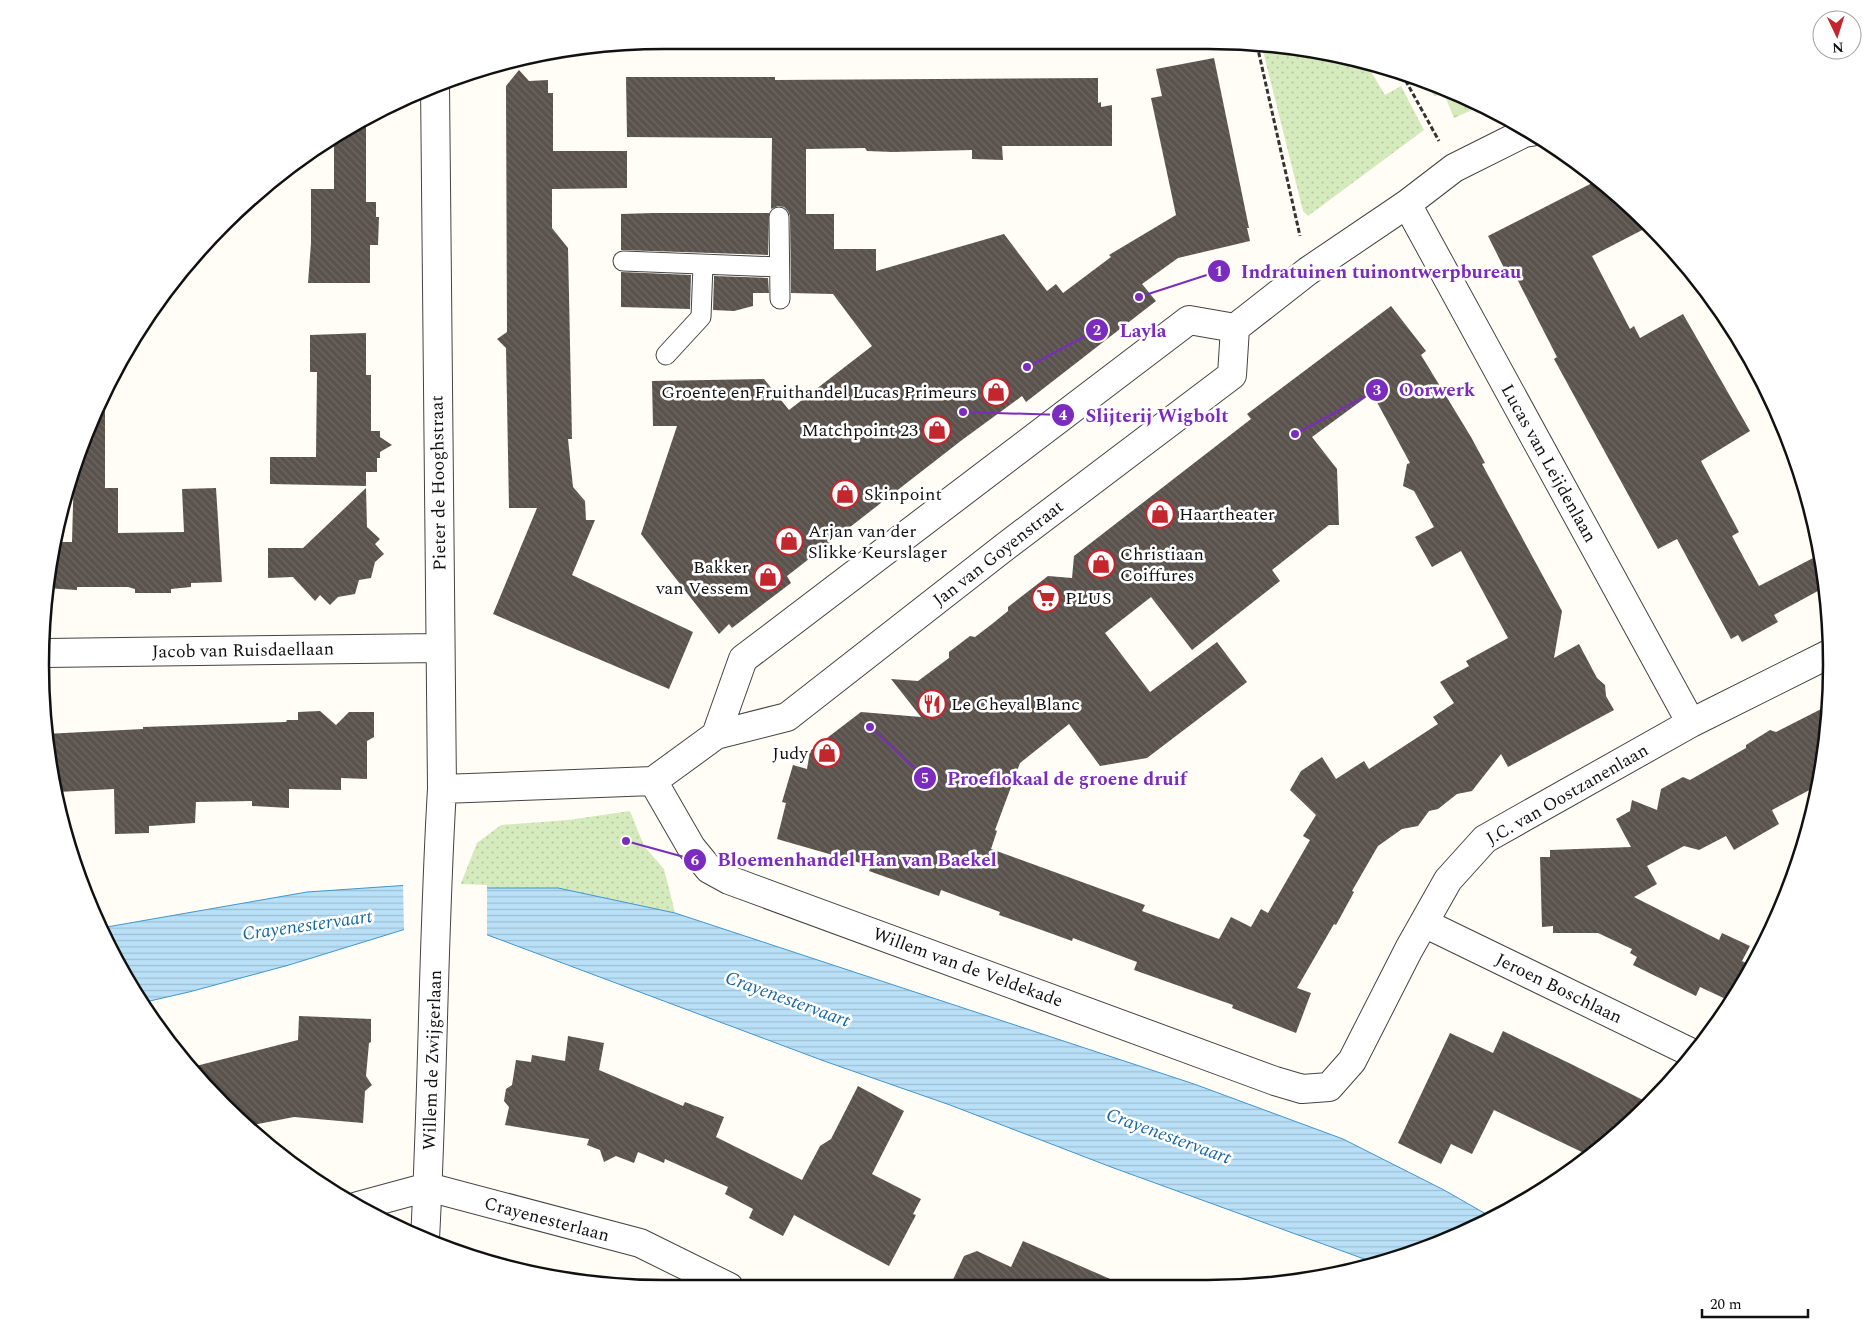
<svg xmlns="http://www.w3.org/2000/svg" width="1872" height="1329" font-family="Spectral,serif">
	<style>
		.grass { fill: url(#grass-dots) }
		.park { fill: url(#park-crowns) }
		.water { fill: url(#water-rules); stroke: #3f96cf }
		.pier { fill: #fffdf5 }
		.building { fill: url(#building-back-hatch); fill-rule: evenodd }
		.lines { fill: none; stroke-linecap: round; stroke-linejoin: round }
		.lane-casing { stroke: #444; stroke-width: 21 }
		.street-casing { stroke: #444; stroke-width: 30 }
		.path { stroke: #333; stroke-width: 3; stroke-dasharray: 5 2.5; stroke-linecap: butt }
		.lane { stroke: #fff; stroke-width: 19 }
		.street { stroke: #fff; stroke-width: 28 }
		.labels { text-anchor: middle; stroke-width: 5; stroke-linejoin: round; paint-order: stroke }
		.poi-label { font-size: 18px; fill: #111; stroke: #fff; text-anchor: start }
		.street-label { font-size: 18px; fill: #111; stroke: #fff }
		.water-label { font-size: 19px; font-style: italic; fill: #1768a6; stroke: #fff }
		.rim { fill: none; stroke: #111; stroke-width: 2.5 }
		.leader { fill: none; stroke: #7b2cbf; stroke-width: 2 }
		.callout-dot { fill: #7b2cbf; stroke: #fff; stroke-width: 2 }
		.mark-label { font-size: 15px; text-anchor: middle; font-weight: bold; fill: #fff }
		.callout-label { font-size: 19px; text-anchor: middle; font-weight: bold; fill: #7b2cbf; stroke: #fff; stroke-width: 5; stroke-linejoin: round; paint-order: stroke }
	</style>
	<defs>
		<pattern id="grass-dots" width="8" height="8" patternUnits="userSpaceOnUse" patternTransform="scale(1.25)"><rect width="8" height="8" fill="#d5ebbd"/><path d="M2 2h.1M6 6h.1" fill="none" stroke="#b6c8a1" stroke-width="1.8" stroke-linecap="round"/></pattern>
		<pattern id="park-crowns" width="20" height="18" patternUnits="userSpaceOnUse" patternTransform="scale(1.25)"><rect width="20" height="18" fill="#d5ebbd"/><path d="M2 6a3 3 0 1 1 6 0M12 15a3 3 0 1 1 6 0" fill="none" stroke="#b6c8a1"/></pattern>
		<pattern id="water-rules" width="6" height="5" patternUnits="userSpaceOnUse" patternTransform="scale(1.25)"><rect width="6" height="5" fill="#b9e0f7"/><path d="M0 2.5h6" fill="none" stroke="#9ebfd3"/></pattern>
		<pattern id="building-back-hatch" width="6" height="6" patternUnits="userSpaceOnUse" patternTransform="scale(1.25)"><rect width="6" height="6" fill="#5a524d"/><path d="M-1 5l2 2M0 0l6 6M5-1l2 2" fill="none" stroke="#6d6662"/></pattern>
	</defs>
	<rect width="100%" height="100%" fill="#fffdf5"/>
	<!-- grass -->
	<path class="grass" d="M 1305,50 L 1330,52 L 1368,64 L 1367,65 L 1385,95 L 1401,86 L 1424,130 L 1308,216 L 1303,211 L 1263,51 Z
		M 630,811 L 644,846 L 664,869 L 675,913 L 558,888 L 459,888 L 477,843 L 501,825 L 568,820 Z"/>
	<!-- park -->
	<path class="park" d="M 1418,79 L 1446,87 L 1483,105 L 1454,118 L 1444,94 L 1435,96 Z"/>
	<!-- water -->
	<path class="water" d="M 410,885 L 459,888 L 558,888 L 675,913 L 1194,1084 L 1343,1139 L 1444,1190 L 1493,1218 L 1483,1225 L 1378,1264 L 1111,1167 L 950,1105 L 824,1061 L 485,934 L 409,928 L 289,965 L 189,992 L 141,1003 L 101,928 L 307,892 Z"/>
	<!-- pier -->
	<path class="pier" d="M 410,882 L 487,885 L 487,938 L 410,931 L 404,932 L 403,883 Z"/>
	<!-- building -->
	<path class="building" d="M 1214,58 L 1249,228 L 1247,228 L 1250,241 L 1178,258 L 1142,284 L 1156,301 L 1026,402 L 1022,396 L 962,440 L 787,576 L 791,583 L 732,628 L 729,624 L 719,634 L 641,534 L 677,426 L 653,426 L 652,381 L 764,379 L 789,410 L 872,346 L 833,294 L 791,293 L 790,216 L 788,211 L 784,207 L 778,206 L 771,209 L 772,138 L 627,137 L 626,77 L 775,77 L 775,80 L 1098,78 L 1098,103 L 1101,102 L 1101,107 L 1112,105 L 1112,146 L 1002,146 L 1003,160 L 972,159 L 972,150 L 893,152 L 867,151 L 865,148 L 806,149 L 806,214 L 834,214 L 834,249 L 876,249 L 876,271 L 1004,234 L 1047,291 L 1056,284 L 1063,293 L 1111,257 L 1109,255 L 1176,215 L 1151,98 L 1162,96 L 1156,69 Z
		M 519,70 L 529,81 L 548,80 L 548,93 L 553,93 L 553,151 L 627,151 L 627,188 L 552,189 L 552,228 L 568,248 L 572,439 L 568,439 L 573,487 L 585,501 L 586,520 L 595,520 L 572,575 L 693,632 L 669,689 L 493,614 L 537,508 L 509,508 L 506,348 L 497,339 L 507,332 L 506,86 Z
		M 366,119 L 366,202 L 376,202 L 376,217 L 379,217 L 378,245 L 370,245 L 370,283 L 308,283 L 311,243 L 311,189 L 334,189 L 334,136 Z
		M 1598,180 L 1619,195 L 1650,226 L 1592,256 L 1630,329 L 1634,326 L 1640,338 L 1683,314 L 1750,431 L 1701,461 L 1739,532 L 1732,536 L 1759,586 L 1815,557 L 1825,577 L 1827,586 L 1774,615 L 1778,622 L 1742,642 L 1738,635 L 1731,639 L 1677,539 L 1658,549 L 1554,359 L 1557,357 L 1515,275 L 1509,278 L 1488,236 Z
		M 654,213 L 769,213 L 768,255 L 621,250 L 621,214 Z
		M 621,272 L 691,275 L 690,309 L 621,307 Z
		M 714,276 L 768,278 L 769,293 L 753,293 L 753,306 L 734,311 L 713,310 Z
		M 1391,306 L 1426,351 L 1421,355 L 1471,437 L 1485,463 L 1482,464 L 1562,611 L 1554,658 L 1579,644 L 1597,678 L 1605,685 L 1606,696 L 1614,710 L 1508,767 L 1501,754 L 1472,791 L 1457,794 L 1438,809 L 1429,811 L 1418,826 L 1402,829 L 1378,846 L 1352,891 L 1354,892 L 1336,925 L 1334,924 L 1297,988 L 1311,993 L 1296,1033 L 1232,1008 L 1233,1005 L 1134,970 L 1137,962 L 1073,938 L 1072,941 L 1036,928 L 999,915 L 1000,912 L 941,890 L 939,896 L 869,871 L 871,866 L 777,839 L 786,803 L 782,802 L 793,765 L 807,769 L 810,751 L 861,712 L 921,717 L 891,679 L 918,681 L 949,658 L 949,652 L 970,636 L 975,637 L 992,624 L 1008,611 L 1008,607 L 1048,576 L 1072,578 L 1074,556 L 1251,419 L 1247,414 ZM 1372,393 L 1410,463 L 1407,464 L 1403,486 L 1414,491 L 1434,527 L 1415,537 L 1432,567 L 1461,551 L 1508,638 L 1466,661 L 1469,666 L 1440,682 L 1454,703 L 1433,717 L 1438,724 L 1369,769 L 1364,761 L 1336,779 L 1322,757 L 1301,771 L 1290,790 L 1316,815 L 1303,836 L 1310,840 L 1268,913 L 1261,909 L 1251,927 L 1231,917 L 1219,939 L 1142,911 L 1145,905 L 991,849 L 997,831 L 995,830 L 1020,763 L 1069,724 L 1100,766 L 1147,758 L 1247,682 L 1217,642 L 1150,692 L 1105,633 L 1151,597 L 1192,650 L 1280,581 L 1272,570 L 1329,525 L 1339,525 L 1337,469 L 1312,437 Z
		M 366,333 L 366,375 L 371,375 L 371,431 L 380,431 L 380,437 L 392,445 L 380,452 L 380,458 L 377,458 L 377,472 L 366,472 L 366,486 L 270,484 L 270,457 L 316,457 L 317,372 L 310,372 L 310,335 Z
		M 102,395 L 105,395 L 105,488 L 118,488 L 118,533 L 184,532 L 182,489 L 216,488 L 222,582 L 191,583 L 191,587 L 171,589 L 171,593 L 135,593 L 135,589 L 128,587 L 77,587 L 77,590 L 45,588 L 53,542 L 72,542 L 74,469 Z
		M 366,488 L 367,527 L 380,539 L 375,544 L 384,554 L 375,562 L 371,578 L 359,580 L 355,594 L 338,597 L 330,605 L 320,595 L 315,601 L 293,577 L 268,578 L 268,548 L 303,548 Z
		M 1831,704 L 1817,786 L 1772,810 L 1779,824 L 1734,850 L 1726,836 L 1699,850 L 1684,846 L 1647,866 L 1657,884 L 1634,897 L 1719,940 L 1722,933 L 1750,946 L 1742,961 L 1752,966 L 1730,1001 L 1700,987 L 1696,996 L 1633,965 L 1637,957 L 1630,953 L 1632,949 L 1598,933 L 1553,933 L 1553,926 L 1542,927 L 1540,857 L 1550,857 L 1550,850 L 1631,847 L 1616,819 L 1630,811 L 1632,800 L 1657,810 L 1661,789 L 1683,777 L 1690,780 L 1746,748 L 1746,745 L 1770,730 L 1776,732 Z
		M 320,711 L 336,725 L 349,712 L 374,712 L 374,737 L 367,741 L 367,779 L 341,778 L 341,790 L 289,789 L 289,808 L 252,806 L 252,801 L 196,802 L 195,823 L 149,826 L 149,833 L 115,834 L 114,789 L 58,792 L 45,746 L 45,734 L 143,729 L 143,727 L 286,722 L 287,720 L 298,720 L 298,712 Z
		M 299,1016 L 371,1019 L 371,1042 L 369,1043 L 366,1076 L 372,1085 L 365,1091 L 363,1123 L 294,1117 L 248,1126 L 195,1076 L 188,1068 L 298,1040 Z
		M 1503,1031 L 1571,1064 L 1649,1103 L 1619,1134 L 1588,1155 L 1494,1110 L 1472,1154 L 1451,1144 L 1441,1164 L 1398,1143 L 1450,1033 L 1493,1053 Z
		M 568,1036 L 604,1043 L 599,1070 L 683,1106 L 685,1102 L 724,1117 L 716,1137 L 802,1180 L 820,1146 L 831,1139 L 858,1086 L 904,1111 L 872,1174 L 921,1199 L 913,1214 L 916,1215 L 889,1266 L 794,1215 L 783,1236 L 749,1218 L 753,1209 L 725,1194 L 728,1187 L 665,1159 L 664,1163 L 638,1152 L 634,1163 L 616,1156 L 604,1162 L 600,1150 L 587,1145 L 589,1139 L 505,1125 L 509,1107 L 504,1101 L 506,1089 L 512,1085 L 516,1060 L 531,1062 L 532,1055 L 565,1061 Z
		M 1023,1241 L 1124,1285 L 950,1286 L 964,1256 L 977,1251 L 1011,1267 Z"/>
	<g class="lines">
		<defs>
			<path id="lane" d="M 779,217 L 780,299
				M 623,261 L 779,267
				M 666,355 L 701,317 L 703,265"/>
			<path id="street" d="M 1407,204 L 1691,723
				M 45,653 L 440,648
				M 716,735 L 743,659 L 1189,320 L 1235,328 L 1308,271 L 1407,204 L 1454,168 L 1524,133 L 1531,132
				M 653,781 L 691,847 L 709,869 L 729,880 L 1275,1081 L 1302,1089 L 1329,1087 L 1352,1061 L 1409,949 L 1448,880 L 1485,839 L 1691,723 L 1829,654
				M 653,781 L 716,735 L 787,717 L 1006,546 L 1232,375 L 1235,328
				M 442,789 L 653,781
				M 1424,923 L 1694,1054
				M 358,1206 L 428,1187 L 640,1243 L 729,1287
				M 425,1239 C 433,1089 433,939 442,789 L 435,84"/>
		</defs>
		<!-- lane casing -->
		<use href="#lane" class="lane-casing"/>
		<!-- street casing -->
		<use href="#street" class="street-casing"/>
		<!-- path -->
		<path class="path" d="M 1257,45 L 1300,236
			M 1402,74 L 1439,141"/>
		<!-- lane -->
		<use href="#lane" class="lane"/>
		<!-- street -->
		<use href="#street" class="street"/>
	</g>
	<!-- icons -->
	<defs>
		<symbol id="shop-ring" viewBox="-11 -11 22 22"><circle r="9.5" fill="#fff" stroke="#c4262e" stroke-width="1.5"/><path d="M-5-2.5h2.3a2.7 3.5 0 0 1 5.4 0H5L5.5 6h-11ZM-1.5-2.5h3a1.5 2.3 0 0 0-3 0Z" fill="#c4262e"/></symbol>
		<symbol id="supermarket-ring" viewBox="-11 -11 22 22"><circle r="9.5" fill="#fff" stroke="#c4262e" stroke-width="1.5"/><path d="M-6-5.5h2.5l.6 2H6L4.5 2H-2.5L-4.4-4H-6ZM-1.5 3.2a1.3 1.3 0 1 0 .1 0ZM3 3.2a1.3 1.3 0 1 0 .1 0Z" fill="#c4262e"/></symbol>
		<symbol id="restaurant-ring" viewBox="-11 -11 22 22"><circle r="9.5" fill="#fff" stroke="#c4262e" stroke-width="1.5"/><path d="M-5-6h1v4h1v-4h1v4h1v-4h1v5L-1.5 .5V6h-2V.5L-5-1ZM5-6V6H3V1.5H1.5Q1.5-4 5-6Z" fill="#c4262e"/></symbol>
	</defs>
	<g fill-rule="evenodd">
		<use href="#shop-ring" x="980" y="376" width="32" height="32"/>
		<use href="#shop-ring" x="921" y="414" width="32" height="32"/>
		<use href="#shop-ring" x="829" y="478" width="32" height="32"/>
		<use href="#shop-ring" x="1144" y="498" width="32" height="32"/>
		<use href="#shop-ring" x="773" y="525" width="32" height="32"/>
		<use href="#shop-ring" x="1085" y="548" width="32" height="32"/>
		<use href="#shop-ring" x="752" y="561" width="32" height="32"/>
		<use href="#supermarket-ring" x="1030" y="582" width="32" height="32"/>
		<use href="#restaurant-ring" x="916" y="688" width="32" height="32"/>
		<use href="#shop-ring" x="811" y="737" width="32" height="32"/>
	</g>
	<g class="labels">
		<!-- poi labels -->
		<g class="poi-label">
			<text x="977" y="398" text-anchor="end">Groente en Fruithandel Lucas Primeurs</text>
			<text x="918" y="436" text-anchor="end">Matchpoint 23</text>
			<text x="864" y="500">Skinpoint</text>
			<text x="1179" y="520">Haartheater</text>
			<text x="808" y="537">Arjan van der<tspan x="808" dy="21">Slikke Keurslager</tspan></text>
			<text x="1120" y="560">Christiaan<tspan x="1120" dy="21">Coiffures</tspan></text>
			<text x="749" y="573" text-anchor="end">Bakker<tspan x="749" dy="21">van Vessem</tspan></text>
			<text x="1065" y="604">PLUS</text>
			<text x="951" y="710">Le Cheval Blanc</text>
			<text x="808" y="759" text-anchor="end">Judy</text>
		</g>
		<!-- street labels -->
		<g class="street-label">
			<text transform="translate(1549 463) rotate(61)" y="6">Lucas van Leijdenlaan</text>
			<text transform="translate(438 483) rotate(-91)" y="6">Pieter de Hooghstraat</text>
			<text transform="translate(998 553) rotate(-38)" y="6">Jan van Goyenstraat</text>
			<text transform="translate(243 650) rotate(-1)" y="6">Jacob van Ruisdaellaan</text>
			<text transform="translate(1567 794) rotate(-30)" y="6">J.C. van Oostzanenlaan</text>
			<text transform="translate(968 967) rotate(20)" y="6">Willem van de Veldekade</text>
			<text transform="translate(1559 988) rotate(26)" y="6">Jeroen Boschlaan</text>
			<text transform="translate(432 1060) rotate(-88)" y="6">Willem de Zwijgerlaan</text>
			<text transform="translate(547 1219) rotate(15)" y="6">Crayenesterlaan</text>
		</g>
		<!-- water labels -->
		<g class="water-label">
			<text transform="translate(307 924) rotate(-8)" y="7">Crayenestervaart</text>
			<text transform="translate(788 998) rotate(20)" y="7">Crayenestervaart</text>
			<text transform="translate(1169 1135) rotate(20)" y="7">Crayenestervaart</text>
		</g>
	</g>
	<!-- crop -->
	<path d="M0 0H1872V1329H0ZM664 49H1208A615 615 0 0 1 1823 664V665A615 615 0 0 1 1208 1280H664A615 615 0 0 1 49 665V664A615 615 0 0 1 664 49Z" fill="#fff" fill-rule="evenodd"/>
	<path class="rim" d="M664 49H1208A615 615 0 0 1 1823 664V665A615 615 0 0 1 1208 1280H664A615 615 0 0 1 49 665V664A615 615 0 0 1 664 49Z"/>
	<!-- callouts -->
	<path class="leader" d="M1139 297L1219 271M1027 367L1097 330M1295 434L1377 390M963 412L1063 415M870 727L925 778M626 841L695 860"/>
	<g class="callout-dot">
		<circle cx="1139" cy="297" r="5"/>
		<circle cx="1027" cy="367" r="5"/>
		<circle cx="1295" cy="434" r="5"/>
		<circle cx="963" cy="412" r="5"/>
		<circle cx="870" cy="727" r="5"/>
		<circle cx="626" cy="841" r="5"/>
		<circle cx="1219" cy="271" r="12"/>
		<circle cx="1097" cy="330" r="12"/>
		<circle cx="1377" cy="390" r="12"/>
		<circle cx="1063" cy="415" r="12"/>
		<circle cx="925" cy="778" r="12"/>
		<circle cx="695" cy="860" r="12"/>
	</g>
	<g class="mark-label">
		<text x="1219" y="276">1</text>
		<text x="1097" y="335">2</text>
		<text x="1377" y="395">3</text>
		<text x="1063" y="420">4</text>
		<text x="925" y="783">5</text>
		<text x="695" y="865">6</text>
	</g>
	<g class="callout-label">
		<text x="1381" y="278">Indratuinen tuinontwerpbureau</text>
		<text x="1143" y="337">Layla</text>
		<text x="1437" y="396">Oorwerk</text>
		<text x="1157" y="422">Slijterij Wigbolt</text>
		<text x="1067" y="785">Proeflokaal de groene druif</text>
		<text x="857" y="866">Bloemenhandel Han van Baekel</text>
	</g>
	<!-- north arrow -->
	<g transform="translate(1837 35) rotate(176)"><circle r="24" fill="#ffffff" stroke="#a0a0a0"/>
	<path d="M0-4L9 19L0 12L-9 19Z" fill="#c4262e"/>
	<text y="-8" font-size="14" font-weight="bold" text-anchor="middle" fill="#111111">N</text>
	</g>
	<!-- scale -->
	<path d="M1702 1309v8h106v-8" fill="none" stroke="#111111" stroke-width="2.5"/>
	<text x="1710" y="1309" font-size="15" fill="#111111" stroke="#ffffff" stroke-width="4" paint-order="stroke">20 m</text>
</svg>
